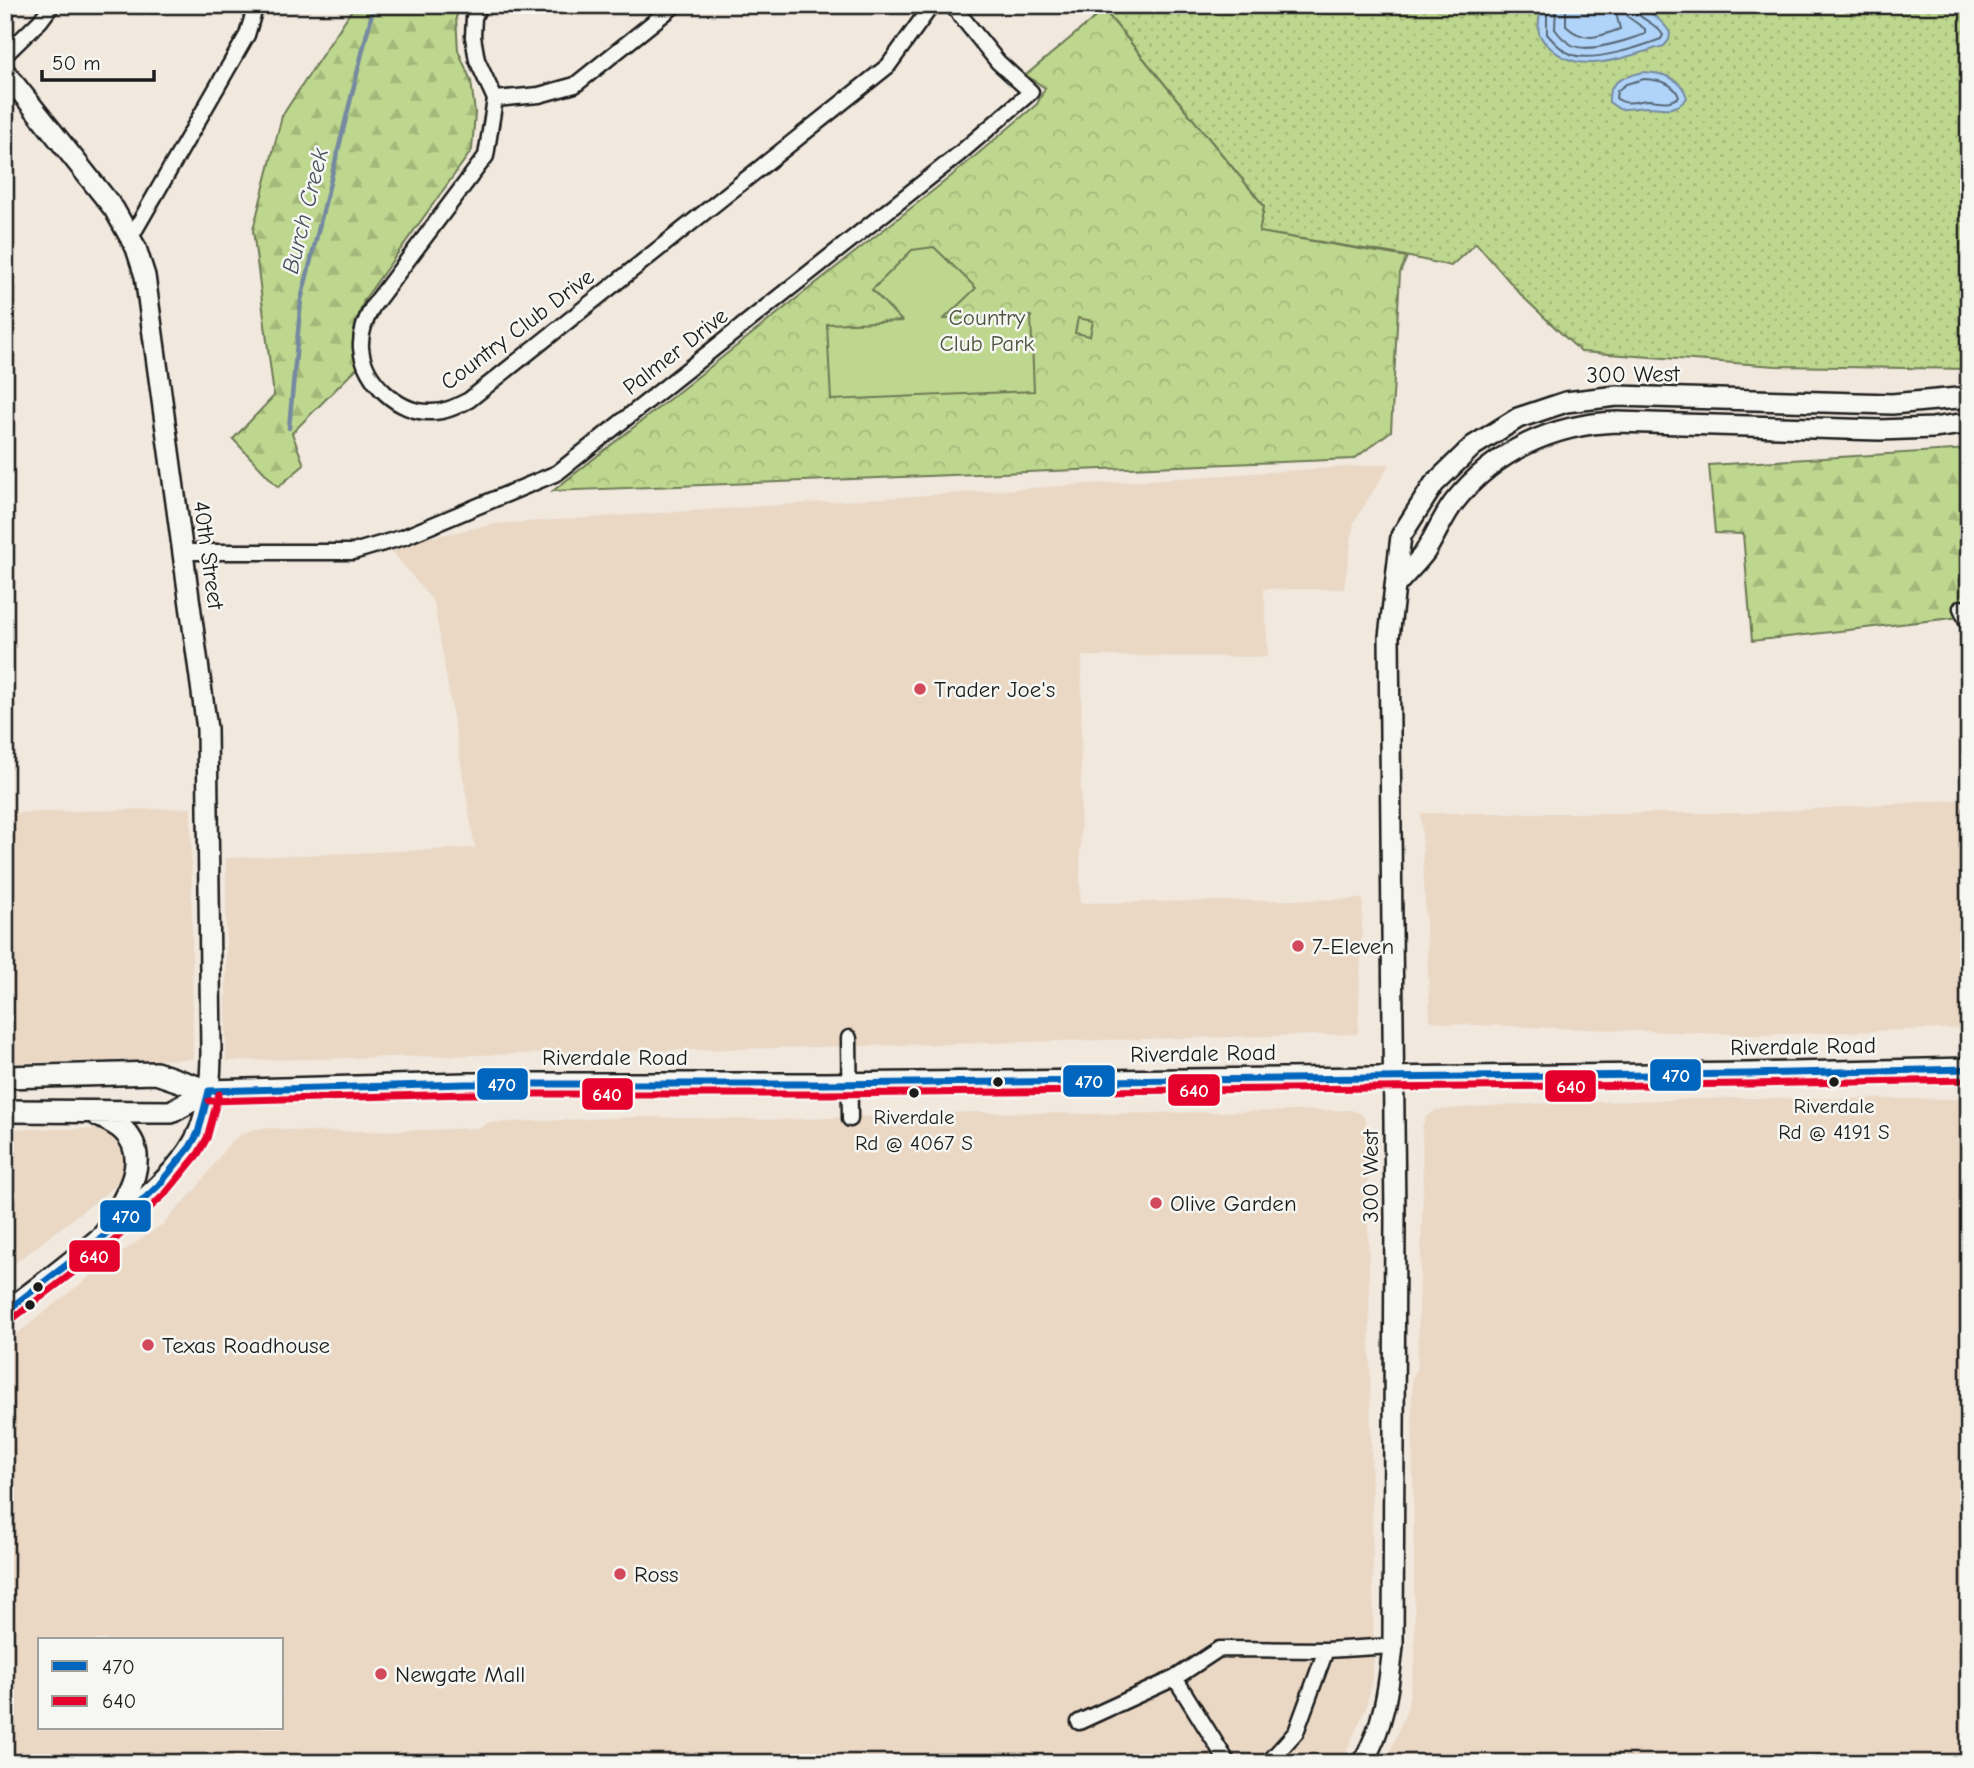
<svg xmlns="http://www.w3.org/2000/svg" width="1974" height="1768" font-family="'Comic Neue',sans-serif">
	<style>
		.built { fill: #ead8c5; fill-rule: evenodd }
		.grass { fill: url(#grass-dots); stroke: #6d7a55; stroke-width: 2 }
		.forest { fill: url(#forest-firs); stroke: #6d7a55; stroke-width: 2 }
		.park { fill: url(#park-crowns); stroke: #6d7a55; stroke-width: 2 }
		.pitch { fill: #bed78e; stroke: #6d7a55; stroke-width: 2 }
		.water { fill: #b0d4f9; stroke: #758aa1; stroke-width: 2 }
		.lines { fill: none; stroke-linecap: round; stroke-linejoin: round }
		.shore { stroke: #576674; stroke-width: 2 }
		.stream { stroke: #758aa1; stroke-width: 4.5 }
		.street-casing { stroke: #1c1c1c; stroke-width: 19 }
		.secondary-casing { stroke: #1c1c1c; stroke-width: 24 }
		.primary-casing { stroke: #1c1c1c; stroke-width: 26 }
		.street { stroke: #f6f6f2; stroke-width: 14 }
		.secondary { stroke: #f6f6f2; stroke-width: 19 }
		.primary { stroke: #f6f6f2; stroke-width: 21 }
		.bus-1-casing { stroke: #f6f6f2; stroke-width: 12 }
		.bus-2-casing { stroke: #f6f6f2; stroke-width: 12 }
		.bus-1 { stroke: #0065bd; stroke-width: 7 }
		.bus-2 { stroke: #e4002b; stroke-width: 7 }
		.poi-dot { fill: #d1495b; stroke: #f6f6f2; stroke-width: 2.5 }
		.bus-dot { fill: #1c1c1c; stroke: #f6f6f2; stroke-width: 2.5 }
		.labels { text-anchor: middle; stroke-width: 5; stroke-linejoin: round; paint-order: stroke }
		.bus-label { font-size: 21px; fill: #1c1c1c; stroke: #f6f6f2 }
		.park-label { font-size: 23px; fill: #4d543e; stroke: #f6f6f2 }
		.street-label { font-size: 23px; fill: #1c1c1c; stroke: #f6f6f2 }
		.poi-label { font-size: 23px; fill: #1c1c1c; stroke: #f6f6f2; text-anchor: start }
		.water-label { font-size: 24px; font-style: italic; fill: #48535e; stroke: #f6f6f2 }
		.line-badge { stroke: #f6f6f2; stroke-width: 2.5 }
		.badge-label { font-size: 19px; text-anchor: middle; font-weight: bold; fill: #fff }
	</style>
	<defs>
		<pattern id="grass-dots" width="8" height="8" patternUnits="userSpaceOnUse" patternTransform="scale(1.75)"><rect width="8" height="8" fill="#bed78e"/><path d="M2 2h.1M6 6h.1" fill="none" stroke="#a3b87a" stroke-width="1.8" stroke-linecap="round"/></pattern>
		<pattern id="forest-firs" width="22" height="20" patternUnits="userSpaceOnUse" patternTransform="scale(1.75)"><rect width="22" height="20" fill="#bed78e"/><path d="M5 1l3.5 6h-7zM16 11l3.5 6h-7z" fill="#a3b87a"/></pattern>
		<pattern id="park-crowns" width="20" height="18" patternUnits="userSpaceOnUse" patternTransform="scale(1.75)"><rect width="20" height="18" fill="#bed78e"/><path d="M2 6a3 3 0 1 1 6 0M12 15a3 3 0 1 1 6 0" fill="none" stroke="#a3b87a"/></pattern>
	</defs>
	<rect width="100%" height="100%" fill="#f1e8de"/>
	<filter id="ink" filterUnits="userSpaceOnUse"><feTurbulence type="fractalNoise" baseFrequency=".0143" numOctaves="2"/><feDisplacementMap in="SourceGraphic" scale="14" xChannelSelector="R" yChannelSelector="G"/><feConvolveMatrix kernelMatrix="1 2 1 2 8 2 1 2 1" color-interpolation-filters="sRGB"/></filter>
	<g filter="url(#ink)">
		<!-- built -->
		<path class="built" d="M 1390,464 L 1354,522 L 1344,589 L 1264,589 L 1268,657 L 1082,656 L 1080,903 L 1363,899 L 1358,1034 L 226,1061 L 226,858 L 475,848 L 434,603 L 388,546 L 495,524 Z
			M 1969,799 L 1969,1028 L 1756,1035 L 1448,1024 L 1430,1020 L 1421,813 L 1750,813 Z
			M 191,808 L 193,1059 L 5,1063 L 5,813 Z
			M 1733,1098 L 1969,1099 L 1969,1763 L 1386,1763 L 1407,1709 L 1415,1661 L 1412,1378 L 1417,1370 L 1423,1192 L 1422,1128 L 1426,1117 L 1436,1110 L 1502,1105 Z
			M 1350,1110 L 1360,1113 L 1364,1117 L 1367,1128 L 1374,1657 L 1372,1682 L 1366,1708 L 1341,1763 L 5,1763 L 5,1343 L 115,1257 L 163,1224 L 196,1189 L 228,1145 L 241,1134 L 255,1129 L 271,1128 L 312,1132 L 423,1130 L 480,1128 L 488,1123 L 637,1117 L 778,1120 L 976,1112 L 1095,1114 ZM 40,1640 L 282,1640 L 282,1728 L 40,1728 Z
			M 5,1129 L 99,1129 L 111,1133 L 126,1149 L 126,1170 L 115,1186 L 5,1271 Z"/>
		<!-- grass -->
		<path class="grass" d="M 1100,5 L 1969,5 L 1969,369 L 1776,366 L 1581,352 L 1523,297 L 1476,243 L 1451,266 L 1396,254 L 1259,232 L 1264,206 Z"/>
		<!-- forest -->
		<path class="forest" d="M 355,5 L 462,5 L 456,17 L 458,50 L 471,81 L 475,113 L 472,150 L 364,300 C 355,324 350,342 358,367 L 292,433 L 304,465 L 278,487 L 233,439 L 274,396 L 253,230 L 282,116 Z
			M 1969,449 L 1969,616 L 1752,641 L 1743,534 L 1715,533 L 1709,465 Z"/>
		<!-- park -->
		<path class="park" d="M 1104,10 L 1264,206 L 1259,232 L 1407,257 L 1400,273 L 1391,431 L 1354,459 L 553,491 L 949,178 L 1037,104 L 1045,88 L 1026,75 Z"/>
		<!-- pitch -->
		<path class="pitch" d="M 934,247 L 976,288 L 944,319 L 1031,316 L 1034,391 L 831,400 L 827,324 L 902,321 L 872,290 L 912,250 Z
			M 1078,318 L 1093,321 L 1090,336 L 1075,333 Z"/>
		<!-- water -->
		<path class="water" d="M 1540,5 L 1631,5 C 1647,9 1662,19 1670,33 L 1669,40 L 1664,46 C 1629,55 1584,77 1553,50 C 1547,45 1541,40 1539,33 C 1537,24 1541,14 1540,5 Z
			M 1643,72 C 1662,73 1682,77 1687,98 C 1676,112 1664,108 1649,107 C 1639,107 1629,110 1619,109 L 1609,102 C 1607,80 1625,77 1643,72 Z"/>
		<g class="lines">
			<!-- shore -->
			<path class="shore" d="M 1547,5 L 1547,34 C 1554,42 1562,51 1573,55 C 1594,62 1640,47 1661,39 L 1663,35 C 1656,22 1636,19 1633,5
				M 1556,5 L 1555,29 C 1559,35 1565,41 1572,45 C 1588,54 1628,40 1645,34 L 1645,29 L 1628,17 L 1625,5
				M 1566,5 L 1566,26 C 1584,43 1599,37 1620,29 L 1614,5
				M 1644,79 C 1658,80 1674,82 1679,97 C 1669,104 1661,101 1650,100 C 1638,100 1627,107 1616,98 L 1617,91 L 1626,84 Z"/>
			<!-- stream -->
			<path class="stream" d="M 289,428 L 301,300 L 374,5"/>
			<defs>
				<path id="street" d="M 480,5 L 474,17 L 473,37 L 477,60 L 495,99 L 486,156 L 373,306 C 366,319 360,332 361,348 C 364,381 399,414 432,412 C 446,412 457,406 469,400 L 888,66 L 932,5
					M 5,55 L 40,21 L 52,5
					M 495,99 L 539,95 L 575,85 L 675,5
					M 131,237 L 247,35 L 256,5
					M 183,552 L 353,552 L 404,537 L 557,473 L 959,154 L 1031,92 L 998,62 L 952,5
					M 1961,608 L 1969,626
					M 849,1038 L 850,1119
					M 1326,1650 L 1393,1646
					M 1079,1722 L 1175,1678
					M 1228,1763 L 1175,1678 L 1219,1649 L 1326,1650 L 1296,1732 L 1268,1763"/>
				<path id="secondary" d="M 5,72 L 114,209 L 136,248 L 145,276 L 207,729 L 211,1052 C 211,1078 209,1106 199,1131 C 186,1162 158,1186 134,1208 C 93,1245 49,1279 5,1312
					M 1396,585 C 1405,574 1417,563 1425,552 C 1436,535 1443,516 1455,501 C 1495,451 1554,424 1617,422 L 1879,430 L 1933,428 L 1969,423
					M 1362,1763 C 1384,1728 1389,1686 1393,1646 L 1395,1218 L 1389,637 L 1401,536 L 1434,484 L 1473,446 L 1518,418 L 1566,402 L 1617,396 L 1892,404 L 1969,397"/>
				<path id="primary" d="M 5,1077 L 156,1073 L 209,1091 L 466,1084 L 825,1084 L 1749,1074 L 1969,1069
					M 5,1111 L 171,1112 L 209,1091
					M 96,1114 C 105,1119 116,1123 124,1131 C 155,1161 119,1207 103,1237"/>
			</defs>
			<!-- street casing -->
			<use href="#street" class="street-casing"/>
			<!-- secondary casing -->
			<use href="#secondary" class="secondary-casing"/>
			<!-- primary casing -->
			<use href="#primary" class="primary-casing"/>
			<!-- street -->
			<use href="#street" class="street"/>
			<!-- secondary -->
			<use href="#secondary" class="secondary"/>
			<!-- primary -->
			<use href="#primary" class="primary"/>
			<defs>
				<path id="bus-1" d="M 209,1091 L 466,1084 L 825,1084 L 1749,1074 L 1969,1069
					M 5,1312 L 103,1237 L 158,1186 L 190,1147 L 198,1133 L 209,1091"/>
				<path id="bus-2" d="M 209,1101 L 466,1094 L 825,1094 L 1749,1084 L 1969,1080
					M 11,1320 L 109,1245 L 166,1193 L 198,1154 L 207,1138 L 219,1094"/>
			</defs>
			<!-- bus-1 casing -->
			<use href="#bus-1" class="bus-1-casing"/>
			<!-- bus-2 casing -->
			<use href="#bus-2" class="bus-2-casing"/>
			<!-- bus-1 -->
			<use href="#bus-1" class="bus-1"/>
			<!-- bus-2 -->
			<use href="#bus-2" class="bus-2"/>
		</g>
	</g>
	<!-- markers -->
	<g class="poi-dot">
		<circle cx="920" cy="689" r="7"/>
		<circle cx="1298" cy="946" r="7"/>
		<circle cx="1156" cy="1203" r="7"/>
		<circle cx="148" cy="1345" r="7"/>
		<circle cx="620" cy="1574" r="7"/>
		<circle cx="381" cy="1674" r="7"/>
	</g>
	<g class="bus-dot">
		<circle cx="998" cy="1082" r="6"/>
		<circle cx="1834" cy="1082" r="6"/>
		<circle cx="914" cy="1093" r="6"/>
		<circle cx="38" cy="1287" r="6"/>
		<circle cx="30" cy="1305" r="6"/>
	</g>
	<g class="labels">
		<!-- bus labels -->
		<g class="bus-label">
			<text x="1834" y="1113">Riverdale<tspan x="1834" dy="26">Rd @ 4191 S</tspan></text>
			<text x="914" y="1124">Riverdale<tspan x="914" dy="26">Rd @ 4067 S</tspan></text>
		</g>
		<!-- park labels -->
		<g class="park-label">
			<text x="987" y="325">Country<tspan x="987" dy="26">Club Park</tspan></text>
		</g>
		<!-- street labels -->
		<g class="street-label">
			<text transform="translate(517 329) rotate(-37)" y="8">Country Club Drive</text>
			<text transform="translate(675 351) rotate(-38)" y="8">Palmer Drive</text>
			<text transform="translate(1633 374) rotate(-1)" y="8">300 West</text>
			<text transform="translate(209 555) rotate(82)" y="8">40th Street</text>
			<text transform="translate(1803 1046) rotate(-1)" y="8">Riverdale Road</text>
			<text transform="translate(1203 1053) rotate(-1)" y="8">Riverdale Road</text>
			<text x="615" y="1065">Riverdale Road</text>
			<text transform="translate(1370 1176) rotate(-90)" y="8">300 West</text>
		</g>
		<!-- poi labels -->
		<g class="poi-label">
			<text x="934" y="697">Trader Joe's</text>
			<text x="1312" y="954">7-Eleven</text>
			<text x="1170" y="1211">Olive Garden</text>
			<text x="162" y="1353">Texas Roadhouse</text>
			<text x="634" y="1582">Ross</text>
			<text x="395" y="1682">Newgate Mall</text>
		</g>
		<!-- water labels -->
		<g class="water-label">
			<text transform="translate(305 211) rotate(-76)" y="8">Burch Creek</text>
		</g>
	</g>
	<g class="line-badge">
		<rect x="1649" y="1058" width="53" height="34" rx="7" fill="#0065bd"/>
		<rect x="1062" y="1064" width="54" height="34" rx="7" fill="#0065bd"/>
		<rect x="476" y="1067" width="53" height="34" rx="7" fill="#0065bd"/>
		<rect x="1544" y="1069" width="53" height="34" rx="7" fill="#e4002b"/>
		<rect x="1167" y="1073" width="54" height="34" rx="7" fill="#e4002b"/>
		<rect x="581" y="1077" width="53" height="34" rx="7" fill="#e4002b"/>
		<rect x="99" y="1199" width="53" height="34" rx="7" fill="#0065bd"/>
		<rect x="68" y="1239" width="53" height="34" rx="7" fill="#e4002b"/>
	</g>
	<g class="badge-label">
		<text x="1676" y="1082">470</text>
		<text x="1089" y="1088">470</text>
		<text x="502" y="1091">470</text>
		<text x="1571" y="1093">640</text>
		<text x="1194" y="1097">640</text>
		<text x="607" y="1101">640</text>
		<text x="126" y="1223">470</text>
		<text x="94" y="1263">640</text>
	</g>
	<!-- margin -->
	<rect width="1974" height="1768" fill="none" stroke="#f6f6f2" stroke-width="28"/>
	<rect x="14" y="14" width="1946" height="1740" fill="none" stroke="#1c1c1c" stroke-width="2.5" filter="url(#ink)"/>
	<!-- legend -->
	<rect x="38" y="1638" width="245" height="91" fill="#f6f6f2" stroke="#9f9f9c" stroke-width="2"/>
	<rect x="52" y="1661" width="35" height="10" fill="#0065bd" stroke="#9f9f9c" stroke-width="2"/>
	<text x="102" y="1674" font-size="21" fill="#1c1c1c">470</text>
	<rect x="52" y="1696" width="35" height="10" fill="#e4002b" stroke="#9f9f9c" stroke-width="2"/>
	<text x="102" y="1708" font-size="21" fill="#1c1c1c">640</text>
	<!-- scale -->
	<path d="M42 70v10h112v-10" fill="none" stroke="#1c1c1c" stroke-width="3.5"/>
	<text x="52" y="70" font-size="21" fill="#1c1c1c" stroke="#f6f6f2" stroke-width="5" paint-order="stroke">50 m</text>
</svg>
